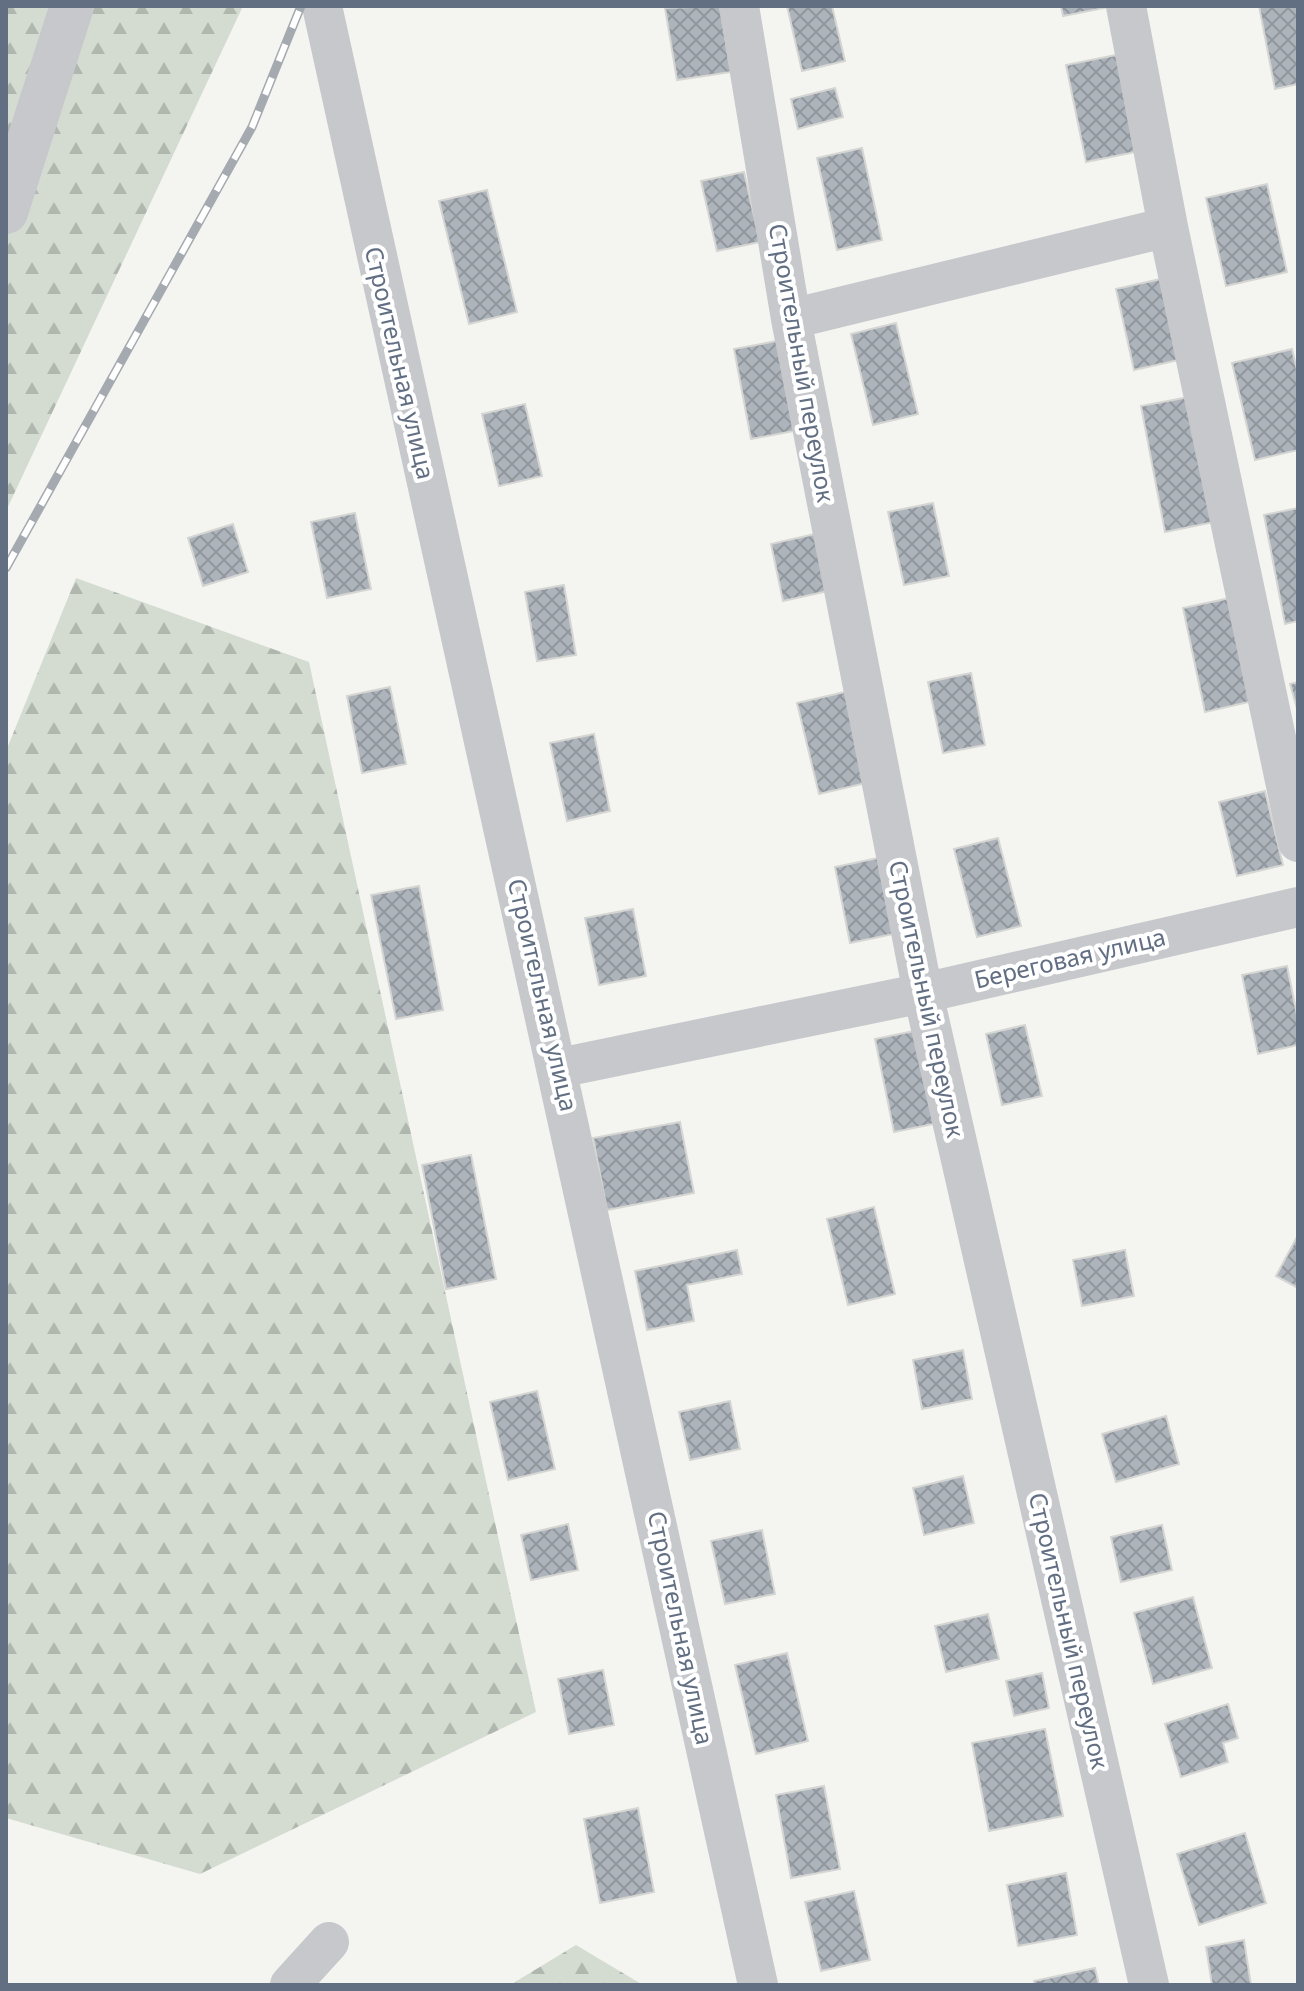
<svg xmlns="http://www.w3.org/2000/svg" width="1304" height="1991" font-family="'Noto Sans',sans-serif">
	<style>
		.forest { fill: url(#forest-firs) }
		.building { fill: url(#building-cross-hatch); stroke: #d5d6d3; stroke-width: 2 }
		.lines { fill: none; stroke-linecap: round; stroke-linejoin: round }
		.minor { stroke: #c6c8cc; stroke-width: 40 }
		.tertiary { stroke: #c6c8cc; stroke-width: 44 }
		.rail-casing { stroke: #a5a9b0; stroke-width: 9 }
		.rail { stroke: #fff; stroke-width: 6; stroke-dasharray: 18; stroke-linecap: butt }
		.labels { text-anchor: middle; stroke-width: 8; stroke-linejoin: round; paint-order: stroke }
		.street-label { font-size: 24px; fill: #626f83; stroke: #fff }
	</style>
	<defs>
		<pattern id="forest-firs" width="22" height="20" patternUnits="userSpaceOnUse" patternTransform="scale(2)"><rect width="22" height="20" fill="#d4dcd1"/><path d="M5 1l3.5 6h-7zM16 11l3.5 6h-7z" fill="#afb7af"/></pattern>
		<pattern id="building-cross-hatch" width="8" height="8" patternUnits="userSpaceOnUse" patternTransform="scale(2)"><rect width="8" height="8" fill="#aeb4bb"/><path d="M0 0l8 8M0 8l8-8" fill="none" stroke="#91979d"/></pattern>
	</defs>
	<rect width="100%" height="100%" fill="#f4f5f0"/>
	<!-- forest -->
	<path class="forest" d="M 6,6 L 243,6 L 6,511 Z
		M 76,578 L 309,662 L 536,1712 L 200,1874 L 6,1818 L 6,751 Z
		M 576,1945 L 643,1985 L 510,1985 Z"/>
	<!-- building -->
	<path class="building" d="M 720,6 L 731,72 L 677,80 L 665,8 Z
		M 787,6 L 832,6 L 845,61 L 802,71 Z
		M 1061,6 L 1109,6 L 1109,7 L 1063,16 Z
		M 1259,6 L 1298,6 L 1298,84 L 1275,89 Z
		M 1121,54 L 1140,151 L 1086,162 L 1066,65 Z
		M 835,88 L 843,117 L 798,129 L 791,99 Z
		M 862,148 L 882,240 L 837,250 L 817,158 Z
		M 744,172 L 760,242 L 717,251 L 701,181 Z
		M 1267,184 L 1287,272 L 1226,286 L 1206,198 Z
		M 487,190 L 517,312 L 469,324 L 439,201 Z
		M 1165,278 L 1183,359 L 1134,370 L 1116,289 Z
		M 896,323 L 918,414 L 873,425 L 851,334 Z
		M 777,341 L 794,431 L 751,439 L 734,349 Z
		M 1292,349 L 1298,374 L 1298,450 L 1255,460 L 1232,363 Z
		M 1189,397 L 1214,522 L 1165,532 L 1141,406 Z
		M 525,404 L 542,476 L 499,486 L 482,414 Z
		M 933,503 L 949,576 L 904,585 L 888,512 Z
		M 1298,508 L 1298,621 L 1285,624 L 1264,515 Z
		M 355,513 L 371,589 L 327,598 L 311,522 Z
		M 233,524 L 248,572 L 203,586 L 188,538 Z
		M 815,534 L 828,591 L 783,601 L 771,544 Z
		M 564,585 L 576,655 L 537,661 L 525,592 Z
		M 1230,598 L 1253,701 L 1205,712 L 1183,608 Z
		M 971,673 L 985,745 L 943,753 L 928,682 Z
		M 1298,682 L 1298,712 L 1290,684 Z
		M 390,687 L 406,764 L 362,773 L 347,696 Z
		M 845,692 L 866,783 L 819,794 L 797,703 Z
		M 594,734 L 610,811 L 567,821 L 550,743 Z
		M 1265,791 L 1283,865 L 1237,876 L 1219,802 Z
		M 998,838 L 1021,926 L 977,937 L 954,849 Z
		M 883,857 L 898,933 L 850,943 L 835,867 Z
		M 419,886 L 443,1010 L 396,1019 L 371,895 Z
		M 633,909 L 646,976 L 599,985 L 585,918 Z
		M 1287,966 L 1298,1020 L 1298,1045 L 1258,1054 L 1242,975 Z
		M 1025,1025 L 1042,1096 L 1002,1105 L 986,1034 Z
		M 919,1030 L 938,1123 L 894,1132 L 875,1039 Z
		M 680,1122 L 694,1193 L 607,1210 L 593,1138 Z
		M 471,1155 L 496,1279 L 446,1289 L 422,1165 Z
		M 874,1207 L 895,1294 L 848,1305 L 827,1219 Z
		M 1297,1237 L 1298,1237 L 1298,1288 L 1276,1276 Z
		M 737,1250 L 742,1274 L 687,1285 L 694,1321 L 647,1330 L 635,1271 Z
		M 1125,1250 L 1134,1296 L 1082,1306 L 1073,1260 Z
		M 963,1350 L 972,1399 L 922,1409 L 913,1360 Z
		M 537,1391 L 555,1469 L 508,1480 L 490,1402 Z
		M 730,1401 L 740,1449 L 690,1460 L 679,1412 Z
		M 1166,1416 L 1179,1464 L 1116,1482 L 1102,1434 Z
		M 963,1476 L 974,1523 L 924,1535 L 913,1488 Z
		M 568,1524 L 578,1570 L 531,1580 L 521,1535 Z
		M 1162,1525 L 1172,1570 L 1121,1582 L 1111,1537 Z
		M 762,1530 L 775,1594 L 725,1604 L 711,1541 Z
		M 1193,1597 L 1212,1668 L 1153,1684 L 1134,1613 Z
		M 988,1614 L 999,1659 L 946,1672 L 935,1626 Z
		M 787,1653 L 808,1741 L 756,1754 L 735,1665 Z
		M 603,1670 L 614,1725 L 569,1734 L 558,1679 Z
		M 1042,1673 L 1049,1708 L 1014,1716 L 1006,1681 Z
		M 1228,1704 L 1238,1738 L 1223,1743 L 1228,1762 L 1181,1777 L 1165,1724 Z
		M 1045,1729 L 1063,1816 L 989,1831 L 972,1743 Z
		M 824,1786 L 840,1869 L 791,1878 L 776,1795 Z
		M 638,1808 L 654,1892 L 600,1903 L 584,1819 Z
		M 1245,1833 L 1266,1903 L 1199,1925 L 1177,1854 Z
		M 1066,1873 L 1077,1935 L 1018,1946 L 1007,1885 Z
		M 854,1891 L 870,1960 L 821,1971 L 805,1902 Z
		M 1244,1940 L 1251,1985 L 1212,1985 L 1206,1947 Z
		M 1095,1968 L 1099,1985 L 1035,1985 L 1034,1981 Z"/>
	<g class="lines">
		<!-- minor -->
		<path class="minor" d="M 322,6 L 758,1985
			M 739,6 L 791,319 L 923,993 L 1149,1985
			M 1126,6 L 1168,227 L 1298,842
			M 791,319 L 1168,227
			M 559,1068 L 923,993 L 1298,907
			M 290,1985 L 329,1942"/>
		<!-- tertiary -->
		<path class="tertiary" d="M 6,212 L 72,6"/>
		<defs>
			<path id="rail" d="M 6,568 L 252,127 L 301,6"/>
		</defs>
		<!-- rail casing -->
		<use href="#rail" class="rail-casing"/>
		<!-- rail -->
		<use href="#rail" class="rail"/>
	</g>
	<g class="labels">
		<!-- street labels -->
		<g class="street-label">
			<text transform="translate(399 363) rotate(77)" y="8">Строительная улица</text>
			<text transform="translate(801 363) rotate(80)" y="8">Строительный переулок</text>
			<text transform="translate(1070 959) rotate(-13)" y="8">Береговая улица</text>
			<text transform="translate(542 995) rotate(77)" y="8">Строительная улица</text>
			<text transform="translate(926 999) rotate(78)" y="8">Строительный переулок</text>
			<text transform="translate(680 1628) rotate(78)" y="8">Строительная улица</text>
			<text transform="translate(1068 1631) rotate(77)" y="8">Строительный переулок</text>
		</g>
	</g>
	<!-- border -->
	<rect width="1304" height="1991" fill="none" stroke="#626f83" stroke-width="16"/>
</svg>
